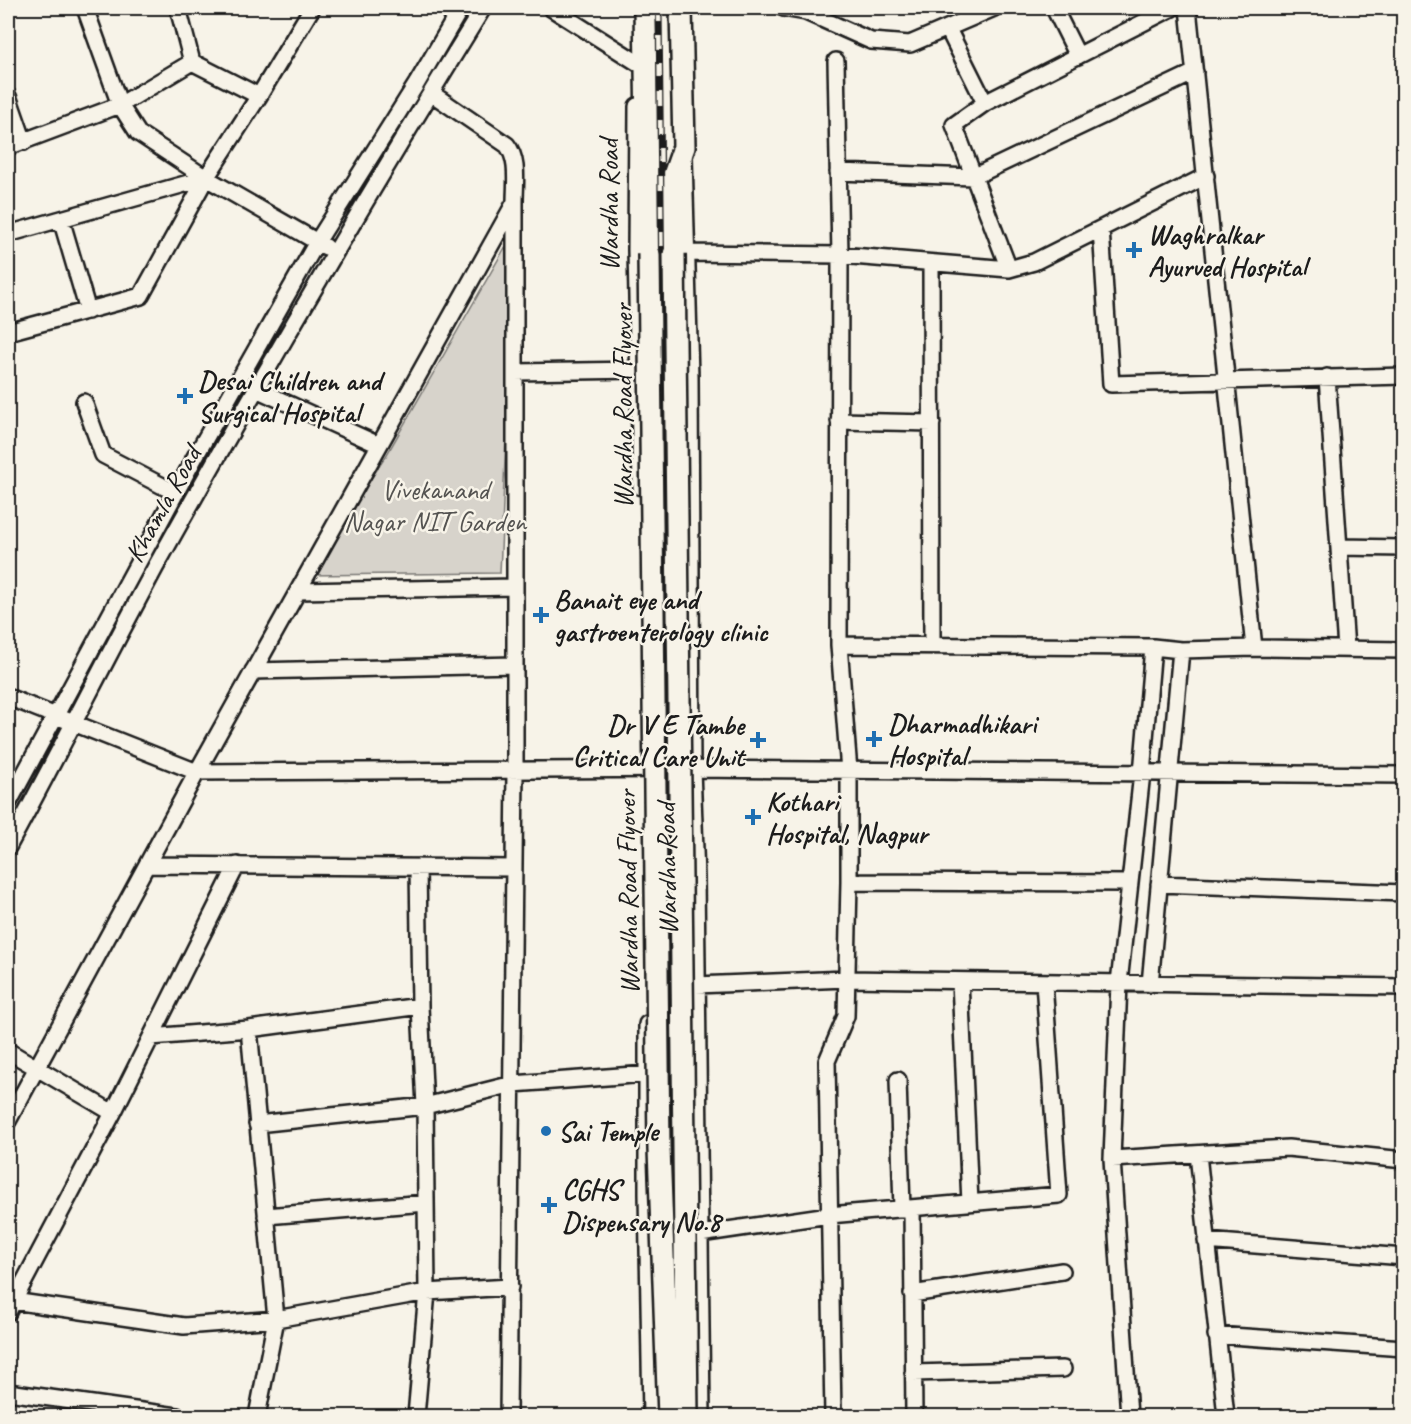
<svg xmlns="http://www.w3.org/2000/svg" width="1411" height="1424" font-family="Caveat,sans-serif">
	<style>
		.green { fill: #d7d3cb; stroke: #7a7874; stroke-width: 1.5 }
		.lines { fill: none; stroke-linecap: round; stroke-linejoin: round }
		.minor-casing { stroke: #1c1c1c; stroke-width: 20 }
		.highway-casing { stroke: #1c1c1c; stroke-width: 26 }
		.minor { stroke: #f7f3e8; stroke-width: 15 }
		.highway { stroke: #f7f3e8; stroke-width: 21 }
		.rail-casing { stroke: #1c1c1c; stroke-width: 7 }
		.rail { stroke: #f7f3e8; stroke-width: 4.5; stroke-dasharray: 14; stroke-linecap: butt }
		.highway-bridge-casing { stroke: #1c1c1c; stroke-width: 26; stroke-linecap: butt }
		.highway-bridge { stroke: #f7f3e8; stroke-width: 21 }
		.poi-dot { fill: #1f6fb2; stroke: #f7f3e8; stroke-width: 2 }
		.labels { text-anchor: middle; stroke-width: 5; stroke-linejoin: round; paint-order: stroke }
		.street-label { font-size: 28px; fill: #1c1c1c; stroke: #f7f3e8 }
		.poi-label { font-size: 28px; font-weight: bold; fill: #1c1c1c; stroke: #f7f3e8; text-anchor: start }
		.park-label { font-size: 28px; fill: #545351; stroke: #f7f3e8 }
	</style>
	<rect width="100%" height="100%" fill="#f7f3e8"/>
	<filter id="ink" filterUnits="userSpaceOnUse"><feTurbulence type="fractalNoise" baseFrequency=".0167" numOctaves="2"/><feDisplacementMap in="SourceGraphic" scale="12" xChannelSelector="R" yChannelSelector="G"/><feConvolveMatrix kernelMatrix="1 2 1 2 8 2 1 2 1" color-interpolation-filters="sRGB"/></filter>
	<g filter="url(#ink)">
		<!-- green -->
		<path class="green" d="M 515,230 L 500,573 L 307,575 L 386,456 Z"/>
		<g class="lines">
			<defs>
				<path id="minor" d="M 85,8 L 120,105 L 138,133 L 206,178 L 326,247
					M 178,8 L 192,62 L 259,96
					M 551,8 L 638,63
					M 783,8 L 806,12
					M 806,8 L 806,12 L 871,41 L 910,44 L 994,8
					M 1054,8 L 1078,56
					M 1188,8 L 1254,648
					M 948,29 L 985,103
					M 8,96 L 24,142
					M 637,106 L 636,250 L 641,487
					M 8,147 L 120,105 L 192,62
					M 684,157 L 690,377 L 692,769 L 696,877 L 702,1416
					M 838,172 L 973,177 L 1195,72
					M 61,219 L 88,311
					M 1101,229 L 1111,384 L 1404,376
					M 8,234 L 206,178
					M 688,253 L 840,255 L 1009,269 L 1034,262 L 1206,176
					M 931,263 L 932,646
					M 1009,269 L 954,125 L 985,103 L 1172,8
					M 8,332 L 141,296 L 206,178 L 259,96 L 312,8
					M 515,372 L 639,370
					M 1327,377 L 1346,649
					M 256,389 L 379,445
					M 84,402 L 103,455 L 176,493
					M 839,421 L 932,423
					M 1339,547 L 1404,548
					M 298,591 L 515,587
					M 839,645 L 1153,647 L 1181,650 L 1254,648 L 1404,650
					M 253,671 L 515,665
					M 8,697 L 197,772 L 692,769 L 1404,775
					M 8,804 L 195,457 L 317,242 L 417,83 L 461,8
					M 8,847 C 58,755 105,661 155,568 C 260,379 369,192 483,8
					M 147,865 L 514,868
					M 849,882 L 1130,883
					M 1159,884 L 1404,893
					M 960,981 L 970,1203
					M 1150,984 L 1181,650
					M 696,985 L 846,979 L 1404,987
					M 647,1024 L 647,1194 L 651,1416
					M 249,1029 L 276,1319 L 257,1416
					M 151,1037 L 249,1029 L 420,1006
					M 8,1051 L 113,1113
					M 898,1080 L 902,1209
					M 8,1121 L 197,772 L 515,202 C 515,183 519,160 507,145 L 431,93
					M 257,1124 L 425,1106 L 513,1084 L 647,1074
					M 1198,1154 L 1226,1416
					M 1112,1159 L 1288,1148 L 1404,1160
					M 912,1208 L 914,1416
					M 266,1216 L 426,1203
					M 700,1234 L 829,1215 L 1059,1195 L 1044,982
					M 1206,1241 L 1404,1257
					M 912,1294 L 1062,1271
					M 13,1301 L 184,1326 L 276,1319 L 427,1292 L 510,1287
					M 8,1312 L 113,1113 L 237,865
					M 1216,1335 L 1404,1348
					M 913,1373 L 1063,1369
					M 8,1392 L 177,1416
					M 416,1416 L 427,1292 L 425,1106 L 420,1006 L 418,867
					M 508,1416 L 515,771 L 515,202
					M 833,1416 L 827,1061 L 846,1016 L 849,882 L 849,771 L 839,645 L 840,255 L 836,61
					M 1129,1416 L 1112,1159 L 1119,983 L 1142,773 L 1153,647"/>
				<path id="highway" d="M 645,8 L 649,254
					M 674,254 L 673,178 L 684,147 L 681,8"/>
			</defs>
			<!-- minor casing -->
			<use href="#minor" class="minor-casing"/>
			<!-- highway casing -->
			<use href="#highway" class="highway-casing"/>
			<!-- minor -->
			<use href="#minor" class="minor"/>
			<!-- highway -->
			<use href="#highway" class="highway"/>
			<defs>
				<path id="rail" d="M 659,8 L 670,1086 L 679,1416
					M 666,1273 L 670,1416"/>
			</defs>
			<!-- rail casing -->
			<use href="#rail" class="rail-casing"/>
			<!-- rail -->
			<use href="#rail" class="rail"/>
			<defs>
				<path id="highway-bridge" d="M 649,254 L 659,1149 L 669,1416
					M 674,254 L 687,1416"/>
			</defs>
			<!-- highway-bridge casing -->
			<use href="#highway-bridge" class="highway-bridge-casing"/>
			<!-- highway-bridge -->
			<use href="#highway-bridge" class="highway-bridge"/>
		</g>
	</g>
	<!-- markers -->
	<g class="poi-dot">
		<path d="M1131 241h6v6h6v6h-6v6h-6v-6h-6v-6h6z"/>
		<path d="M182 387h6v6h6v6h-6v6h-6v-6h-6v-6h6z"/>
		<path d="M538 606h6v6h6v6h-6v6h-6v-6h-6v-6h6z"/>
		<path d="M871 730h6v6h6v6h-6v6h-6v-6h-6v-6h6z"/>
		<path d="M755 731h6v6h6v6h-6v6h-6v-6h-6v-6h6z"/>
		<path d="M750 808h6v6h6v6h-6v6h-6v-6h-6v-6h6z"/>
		<circle cx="546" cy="1131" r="6"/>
		<path d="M546 1196h6v6h6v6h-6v6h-6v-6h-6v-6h6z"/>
	</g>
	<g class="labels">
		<!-- street labels -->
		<g class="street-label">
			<text transform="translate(608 205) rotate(-90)" y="10">Wardha Road</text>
			<text transform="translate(622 406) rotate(-90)" y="10">Wardha Road Flyover</text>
			<text transform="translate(162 504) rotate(-61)" y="10">Khamla Road</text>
			<text transform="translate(666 869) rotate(-91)" y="10">Wardha Road</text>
			<text transform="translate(627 892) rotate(-91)" y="10">Wardha Road Flyover</text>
		</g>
		<!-- poi labels -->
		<g class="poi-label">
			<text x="1148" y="244">Waghralkar<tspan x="1148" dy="32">Ayurved Hospital</tspan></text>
			<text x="198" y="390">Desai Children and<tspan x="198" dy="32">Surgical Hospital</tspan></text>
			<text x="554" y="609">Banait eye and<tspan x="554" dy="32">gastroenterology clinic</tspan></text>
			<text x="888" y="733">Dharmadhikari<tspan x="888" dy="32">Hospital</tspan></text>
			<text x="744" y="734" text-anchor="end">Dr V E Tambe<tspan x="744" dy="32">Critical Care Unit</tspan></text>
			<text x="766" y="811">Kothari<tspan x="766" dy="32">Hospital, Nagpur</tspan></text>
			<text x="558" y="1141">Sai Temple</text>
			<text x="562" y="1199">CGHS<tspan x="562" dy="32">Dispensary No.8</tspan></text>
		</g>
		<!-- park labels -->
		<g class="park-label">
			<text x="435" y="499">Vivekanand<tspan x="435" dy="32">Nagar NIT Garden</tspan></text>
		</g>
	</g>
	<!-- margin -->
	<rect width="1411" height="1424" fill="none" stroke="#f7f3e8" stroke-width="30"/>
	<rect x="15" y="15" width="1381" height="1394" fill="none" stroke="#1c1c1c" stroke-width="2" filter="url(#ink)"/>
</svg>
